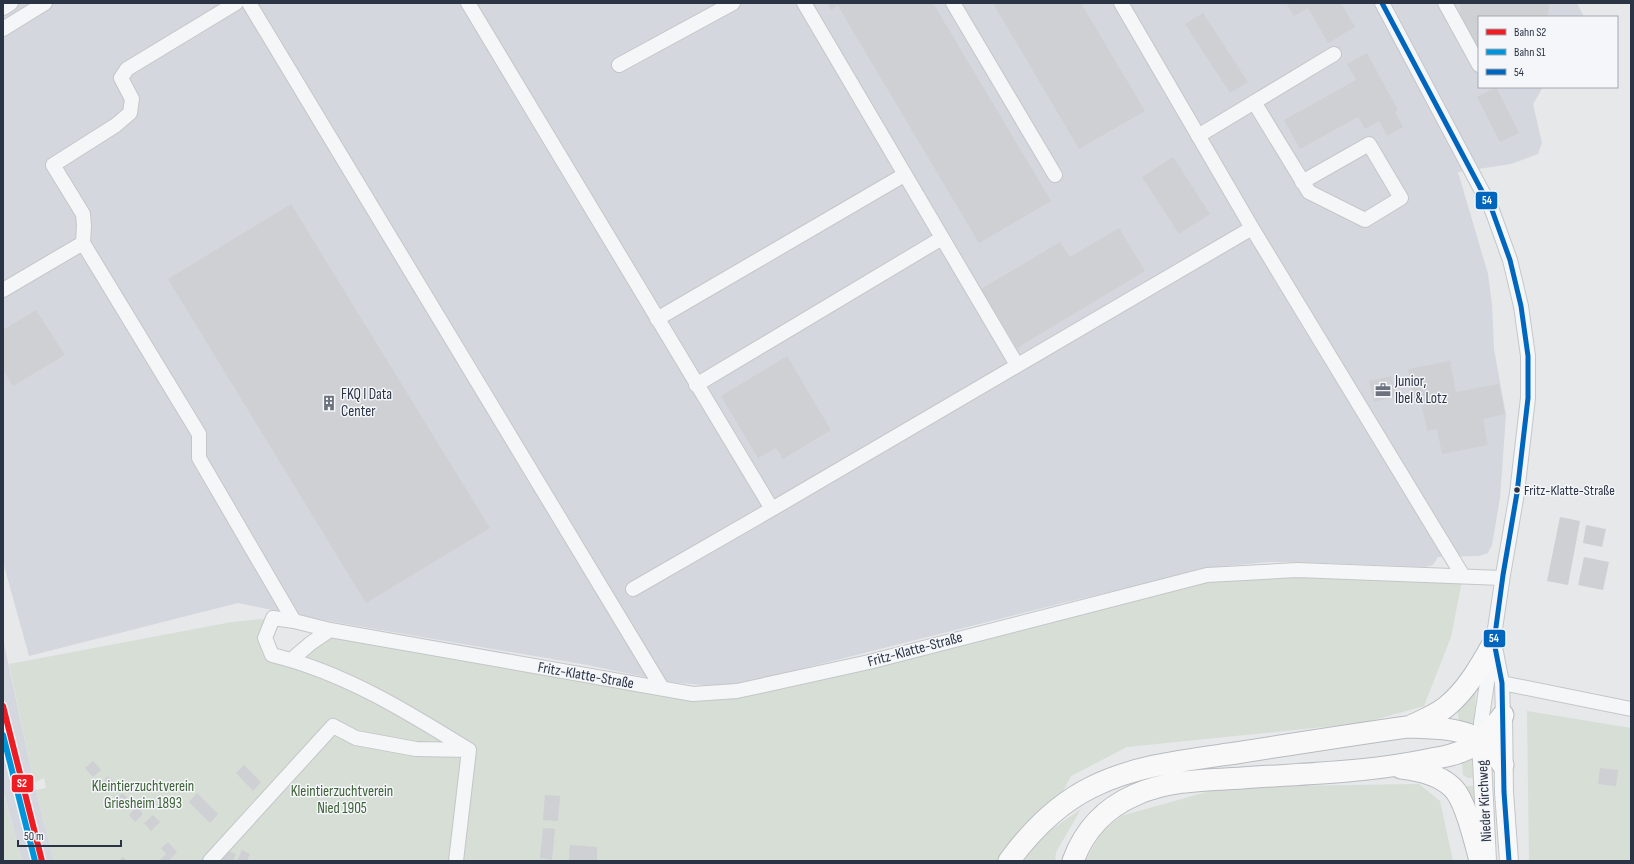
<svg xmlns="http://www.w3.org/2000/svg" width="1634" height="864" font-family="'Sofia Sans Condensed',sans-serif">
	<style>
		.built { fill: #d4d7dd }
		.green { fill: #d6ded6 }
		.building { fill: #ced0d3 }
		.lines { fill: none; stroke-linecap: round; stroke-linejoin: round }
		.minor-casing { stroke: #c4c6c8; stroke-width: 16 }
		.major-casing { stroke: #c2c5c8; stroke-width: 20 }
		.highway-casing { stroke: #b8bbbf; stroke-width: 23 }
		.minor { stroke: #f5f6f7; stroke-width: 14 }
		.major { stroke: #f8f8f8; stroke-width: 18 }
		.highway { stroke: #f8f8f8; stroke-width: 21 }
		.bus-1-casing { stroke: #f4f6f9; stroke-width: 8 }
		.bus-1 { stroke: #0065bd; stroke-width: 5 }
		.rail-1-casing { stroke: #f4f6f9; stroke-width: 9 }
		.rail-2-casing { stroke: #f4f6f9; stroke-width: 9 }
		.rail-1 { stroke: #ee1c23; stroke-width: 6 }
		.rail-2 { stroke: #0095da; stroke-width: 6 }
		.bus-dot { fill: #2b3445; stroke: #f4f6f9; stroke-width: 1.5 }
		.labels { text-anchor: middle; stroke-width: 3; stroke-linejoin: round; paint-order: stroke }
		.bus-label { font-size: 14px; fill: #2b3445; stroke: #f4f6f9; text-anchor: start }
		.poi-label { font-size: 15px; fill: #2b3445; stroke: #f4f6f9; text-anchor: start }
		.street-label { font-size: 15px; fill: #2b3445; stroke: #f4f6f9 }
		.park-label { font-size: 15px; fill: #3f6138; stroke: #f4f6f9 }
		.line-badge { stroke: #f4f6f9; stroke-width: 1.5 }
		.badge-label { font-size: 11px; text-anchor: middle; font-weight: bold; fill: #fff }
	</style>
	<rect width="100%" height="100%" fill="#e6e8ea"/>
	<!-- built -->
	<path class="built" d="M 3,3 L 1577,3 L 1584,17 L 1479,17 L 1479,87 L 1543,87 L 1533,104 L 1542,143 L 1538,154 L 1511,164 L 1458,172 L 1488,274 L 1492,304 L 1494,349 L 1506,415 L 1500,498 L 1492,545 L 1488,553 L 1479,556 L 1438,557 L 1433,565 L 1425,567 L 1298,562 L 1269,562 L 1215,567 L 1063,603 L 749,682 L 714,686 L 669,682 L 587,665 L 322,620 L 238,603 L 29,656 L 3,562 Z
		M 3,639 L 34,783 L 54,861 L 22,861 L 3,790 Z"/>
	<!-- green -->
	<path class="green" d="M 1207,575 L 1463,576 L 1451,637 L 1424,706 L 1363,723 L 1127,747 L 1071,776 L 1051,814 L 1009,861 L 54,861 L 36,790 L 46,788 L 44,778 L 34,783 L 9,664 L 232,622 L 273,618 L 265,638 L 273,655 L 291,660 L 330,630 L 662,688 L 737,691 Z
		M 1476,684 L 1474,728 L 1459,722 L 1457,706 Z
		M 1527,711 L 1631,728 L 1631,861 L 1529,861 Z
		M 1472,758 L 1473,778 L 1468,778 L 1463,775 L 1462,762 Z
		M 1419,784 L 1440,801 L 1453,861 L 1085,861 L 1102,832 L 1121,816 L 1224,787 Z
		M 1465,786 L 1474,786 L 1478,813 L 1471,795 Z
		M 3,790 L 5,799 L 22,861 L 3,861 Z
		M 1081,809 L 1056,852 L 1055,861 L 1024,861 L 1039,838 Z"/>
	<!-- building -->
	<path class="building" d="M 827,3 L 933,3 L 1051,201 L 979,243 L 838,6 L 831,10 Z
		M 993,3 L 1081,3 L 1145,111 L 1079,149 Z
		M 1286,3 L 1341,3 L 1355,27 L 1328,43 L 1308,8 L 1294,16 Z
		M 1460,3 L 1548,3 L 1549,7 L 1548,17 L 1479,17 L 1479,46 L 1474,43 L 1460,18 Z
		M 1203,13 L 1248,82 L 1230,93 L 1185,24 Z
		M 1367,53 L 1398,110 L 1395,112 L 1403,127 L 1387,136 L 1379,121 L 1365,129 L 1358,117 L 1300,149 L 1284,120 L 1356,80 L 1347,64 Z
		M 1496,87 L 1519,133 L 1500,142 L 1477,97 Z
		M 1173,157 L 1210,214 L 1179,234 L 1142,177 Z
		M 291,204 L 490,528 L 366,603 L 168,279 Z
		M 1119,228 L 1145,271 L 1017,348 L 981,289 L 1060,242 L 1070,257 Z
		M 36,310 L 65,355 L 13,386 L 3,370 L 3,330 Z
		M 787,356 L 831,430 L 783,459 L 776,448 L 758,458 L 721,396 Z
		M 1450,361 L 1456,392 L 1499,384 L 1505,414 L 1483,419 L 1488,445 L 1442,454 L 1437,429 L 1427,431 L 1421,400 L 1414,401 L 1408,369 Z
		M 1391,376 L 1397,396 L 1374,402 L 1369,381 Z
		M 1560,517 L 1580,521 L 1568,585 L 1547,581 Z
		M 1586,525 L 1606,529 L 1602,547 L 1583,543 Z
		M 1584,557 L 1609,562 L 1603,590 L 1578,585 Z
		M 93,761 L 101,770 L 93,777 L 85,768 Z
		M 244,765 L 261,782 L 253,791 L 236,773 Z
		M 1600,768 L 1618,770 L 1616,786 L 1598,784 Z
		M 108,776 L 116,784 L 108,791 L 101,784 Z
		M 122,793 L 130,800 L 122,808 L 114,801 Z
		M 197,793 L 218,814 L 210,823 L 189,802 Z
		M 545,795 L 560,796 L 558,821 L 543,820 Z
		M 137,807 L 143,814 L 135,822 L 129,815 Z
		M 153,815 L 160,822 L 151,831 L 144,823 Z
		M 543,828 L 555,829 L 552,860 L 540,858 Z
		M 168,842 L 177,852 L 170,859 L 172,861 L 159,861 L 166,854 L 161,848 Z
		M 570,845 L 597,847 L 597,861 L 569,861 Z
		M 225,850 L 236,854 L 233,861 L 220,861 Z
		M 242,850 L 250,854 L 247,861 L 237,861 Z
		M 123,857 L 127,861 L 119,861 Z"/>
	<g class="lines">
		<defs>
			<path id="minor" d="M 236,3 L 127,69 L 121,78 L 132,99 L 130,113 L 116,125 L 53,165 L 83,214 L 84,226 L 83,243 L 199,434 L 199,458 L 294,621
				M 249,3 L 662,688
				M 468,3 L 772,509 L 1252,228
				M 804,3 L 1017,365
				M 953,3 L 1055,175
				M 1121,3 L 1252,228 L 1463,576
				M 1382,3 L 1492,210 L 1510,260 L 1521,306 L 1528,356 L 1528,398 L 1517,493 L 1503,575 L 1481,723 L 1481,741
				M 1445,3 L 1479,65
				M 3,8 L 11,3
				M 3,29 L 45,3
				M 619,65 L 733,3
				M 1254,102 L 1309,192 L 1365,220 L 1401,198 L 1369,144 L 1302,182
				M 1198,136 L 1334,54
				M 3,290 L 83,243
				M 657,319 L 904,175
				M 696,385 L 942,238
				M 633,589 L 772,509
				M 330,630 L 693,694 L 737,691 L 869,662 L 1207,575 L 1297,570 L 1502,578
				M 1496,652 L 1502,683 L 1503,715
				M 291,660 L 311,643 L 330,630 L 294,621 L 273,618 L 265,638 L 272,655 C 343,672 408,712 469,750
				M 1502,683 L 1631,709
				M 210,861 L 333,726 L 356,738 L 416,749 L 469,750
				M 456,861 L 469,750"/>
			<path id="major" d="M 1503,715 L 1504,792 L 1509,861
				M 1481,741 L 1487,861"/>
			<path id="highway" d="M 1411,726 C 1423,720 1436,715 1446,707 C 1467,690 1481,665 1494,642
				M 1401,768 C 1419,770 1440,775 1453,788 C 1466,801 1475,842 1480,861
				M 1009,861 C 1031,831 1057,804 1092,787 C 1136,765 1187,760 1236,753 C 1293,744 1350,735 1407,727 C 1431,728 1459,727 1480,740 C 1490,746 1497,756 1503,765
				M 1073,861 C 1084,831 1105,808 1135,795 C 1168,780 1206,780 1242,778 C 1298,774 1355,773 1410,763 C 1456,754 1474,756 1503,715"/>
		</defs>
		<!-- minor casing -->
		<use href="#minor" class="minor-casing"/>
		<!-- major casing -->
		<use href="#major" class="major-casing"/>
		<!-- highway casing -->
		<use href="#highway" class="highway-casing"/>
		<!-- minor -->
		<use href="#minor" class="minor"/>
		<!-- major -->
		<use href="#major" class="major"/>
		<!-- highway -->
		<use href="#highway" class="highway"/>
		<defs>
			<path id="bus-1" d="M 1382,3 L 1492,210 L 1510,260 L 1521,306 L 1528,356 L 1528,398 L 1517,493 L 1503,575 L 1494,642 L 1502,683 L 1504,792 L 1509,861"/>
		</defs>
		<!-- bus-1 casing -->
		<use href="#bus-1" class="bus-1-casing"/>
		<!-- bus-1 -->
		<use href="#bus-1" class="bus-1"/>
		<defs>
			<path id="rail-1" d="M 3,706 L 42,861"/>
			<path id="rail-2" d="M 3,735 L 35,861"/>
		</defs>
		<!-- rail-1 casing -->
		<use href="#rail-1" class="rail-1-casing"/>
		<!-- rail-2 casing -->
		<use href="#rail-2" class="rail-2-casing"/>
		<!-- rail-1 -->
		<use href="#rail-1" class="rail-1"/>
		<!-- rail-2 -->
		<use href="#rail-2" class="rail-2"/>
	</g>
	<!-- icons -->
	<defs>
		<symbol id="office-bare" viewBox="-9 -9 18 18"><path d="M-6-3h4V-5.5h4V-3h4V5H-6ZM-1-4.5V-3h2v-1.5ZM-6 0V1H6V0Z" fill="#6c737f" stroke="#f4f6f9" stroke-width="2.5" paint-order="stroke"/></symbol>
		<symbol id="building-bare" viewBox="-9 -9 18 18"><path d="M-4-6H4V6H1V3H-1V6H-4ZM-2.5-4.3h1.7v1.8h-1.7ZM.8-4.3h1.7v1.8H.8ZM-2.5-1h1.7V.8h-1.7ZM.8-1h1.7V.8H.8Z" fill="#6c737f" stroke="#f4f6f9" stroke-width="2.5" paint-order="stroke"/></symbol>
	</defs>
	<g fill-rule="evenodd">
		<use href="#office-bare" x="1372" y="379" width="22" height="22"/>
		<use href="#building-bare" x="318" y="392" width="22" height="22"/>
	</g>
	<!-- markers -->
	<circle class="bus-dot" cx="1517" cy="490" r="3.5"/>
	<g class="labels">
		<!-- bus labels -->
		<g class="bus-label">
			<text x="1524" y="495">Fritz-Klatte-Straße</text>
		</g>
		<!-- poi labels -->
		<g class="poi-label">
			<text x="1395" y="386">Junior,<tspan x="1395" dy="17">Ibel &amp; Lotz</tspan></text>
			<text x="341" y="399">FKQ I Data<tspan x="341" dy="17">Center</tspan></text>
		</g>
		<!-- street labels -->
		<g class="street-label">
			<text transform="translate(915 649) rotate(-15)" y="5">Fritz-Klatte-Straße</text>
			<text transform="translate(586 675) rotate(10)" y="5">Fritz-Klatte-Straße</text>
			<text transform="translate(1484 801) rotate(-93)" y="5">Nieder Kirchweg</text>
		</g>
		<!-- park labels -->
		<g class="park-label">
			<text x="143" y="791">Kleintierzuchtverein<tspan x="143" dy="17">Griesheim 1893</tspan></text>
			<text x="342" y="796">Kleintierzuchtverein<tspan x="342" dy="17">Nied 1905</tspan></text>
		</g>
	</g>
	<g class="line-badge">
		<rect x="1475" y="191" width="23" height="19" rx="4" fill="#0065bd"/>
		<rect x="1483" y="629" width="23" height="19" rx="4" fill="#0065bd"/>
		<rect x="11" y="774" width="23" height="19" rx="4" fill="#ee1c23"/>
	</g>
	<g class="badge-label">
		<text x="1487" y="204">54</text>
		<text x="1494" y="642">54</text>
		<text x="22" y="787">S2</text>
	</g>
	<!-- border -->
	<rect width="1634" height="864" fill="none" stroke="#2b3445" stroke-width="8"/>
	<!-- legend -->
	<rect x="1478" y="16" width="140" height="72" fill="#f4f6f9" stroke="#a4a8b1"/>
	<rect x="1486" y="29" width="20" height="6" fill="#ee1c23" stroke="#a4a8b1"/>
	<text x="1514" y="36" font-size="12" fill="#2b3445">Bahn S2</text>
	<rect x="1486" y="49" width="20" height="6" fill="#0095da" stroke="#a4a8b1"/>
	<text x="1514" y="56" font-size="12" fill="#2b3445">Bahn S1</text>
	<rect x="1486" y="69" width="20" height="6" fill="#0065bd" stroke="#a4a8b1"/>
	<text x="1514" y="76" font-size="12" fill="#2b3445">54</text>
	<!-- scale -->
	<path d="M18 840v6h103v-6" fill="none" stroke="#2b3445" stroke-width="2"/>
	<text x="24" y="840" font-size="12" fill="#2b3445" stroke="#f4f6f9" stroke-width="3" paint-order="stroke">50 m</text>
</svg>
